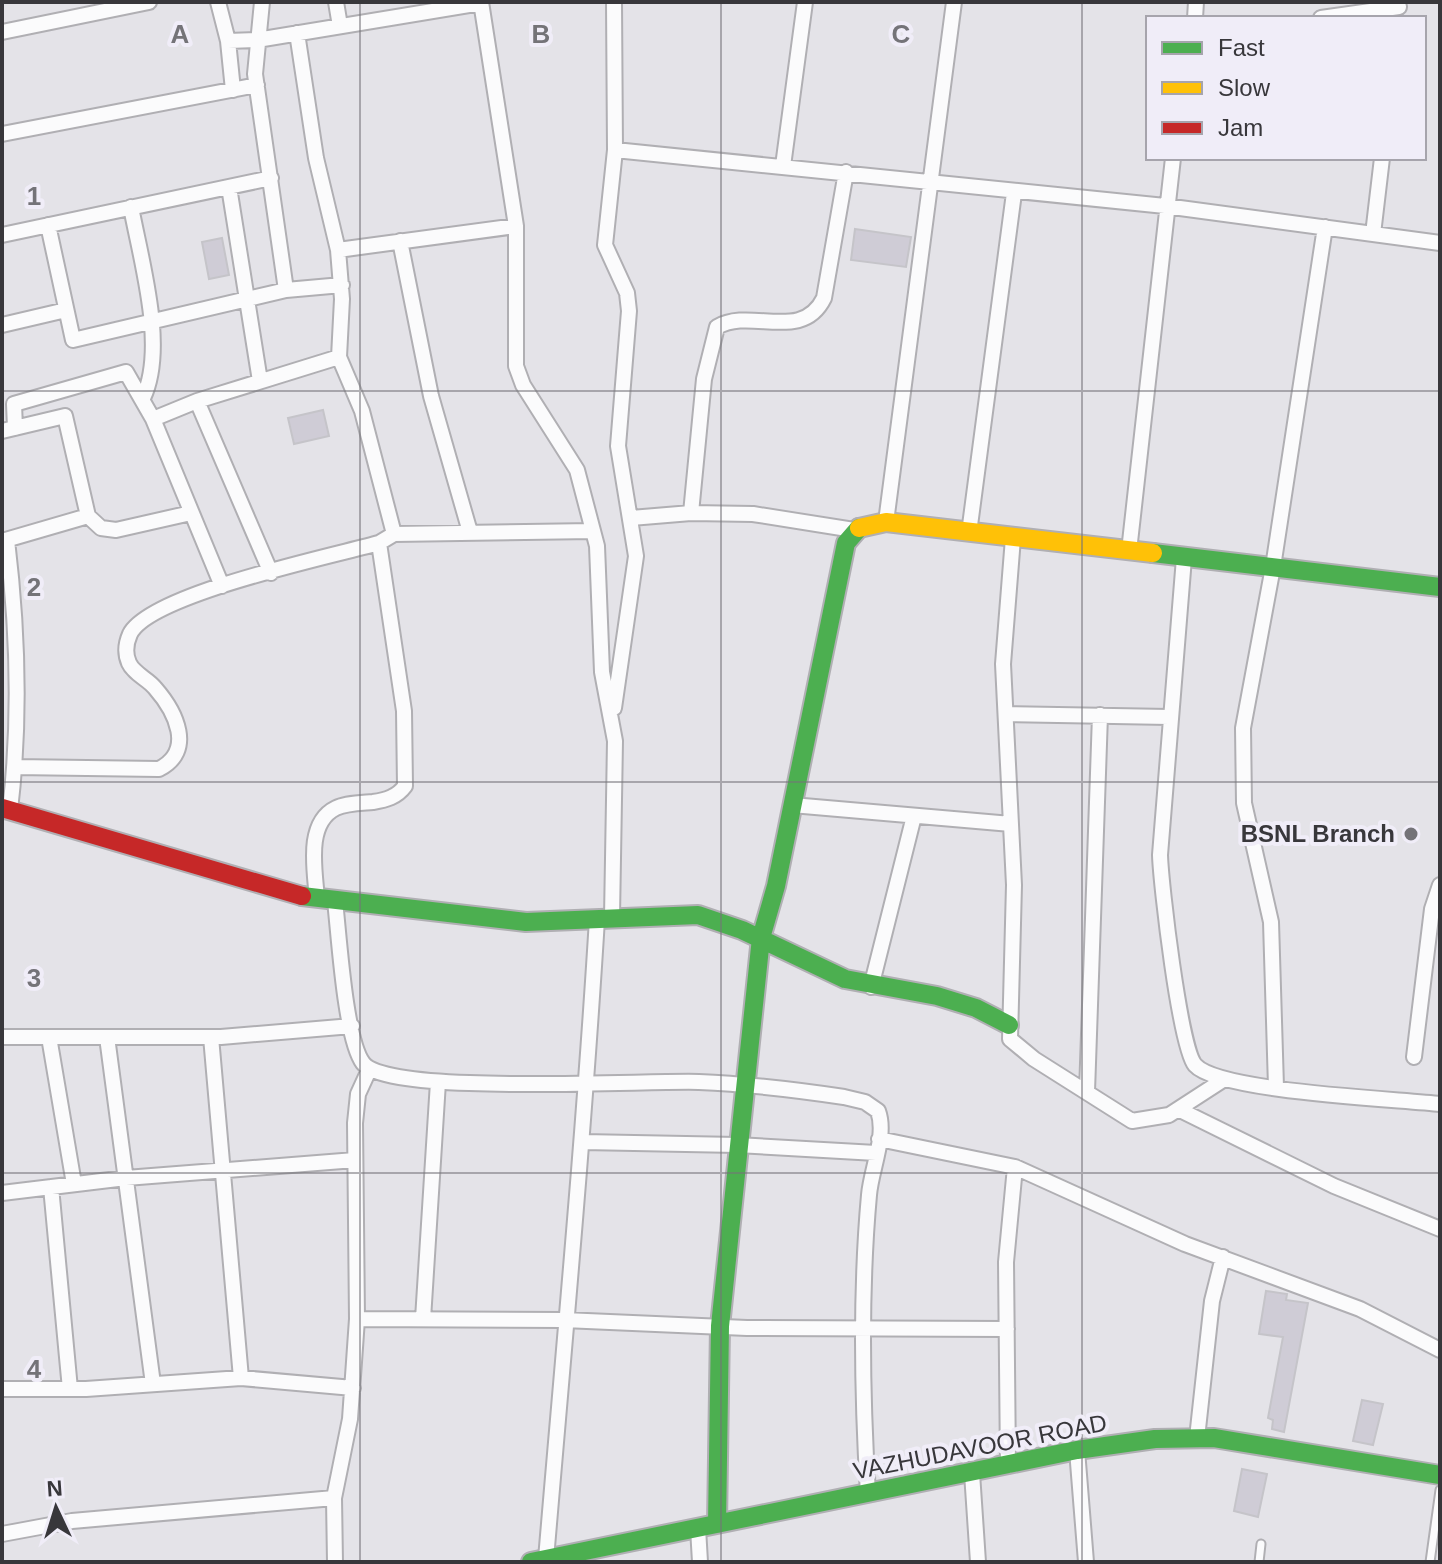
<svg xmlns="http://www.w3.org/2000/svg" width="1442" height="1564" font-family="Helvetica,sans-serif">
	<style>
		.building { fill: #cfccd6; stroke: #c5c4c9; stroke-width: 2 }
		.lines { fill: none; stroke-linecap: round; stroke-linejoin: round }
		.lane-casing { stroke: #b0afb3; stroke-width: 11 }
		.street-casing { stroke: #b0afb3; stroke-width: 18 }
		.fast-casing { stroke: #b0afb3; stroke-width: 22 }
		.slow-casing { stroke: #b0afb3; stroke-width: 22 }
		.jam-casing { stroke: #b0afb3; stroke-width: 22 }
		.lane { stroke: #fbfbfc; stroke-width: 7 }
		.street { stroke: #fbfbfc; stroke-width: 14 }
		.fast { stroke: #4caf50; stroke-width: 18 }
		.slow { stroke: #ffc107; stroke-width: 18 }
		.jam { stroke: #c62828; stroke-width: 18 }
		.grid { fill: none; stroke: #747378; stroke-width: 2; stroke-opacity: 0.55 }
		.poi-dot { fill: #747378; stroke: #f0edf8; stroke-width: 3 }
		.labels { text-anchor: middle; stroke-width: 8; stroke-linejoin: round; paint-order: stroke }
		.poi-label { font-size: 24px; font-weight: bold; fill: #38373b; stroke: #f0edf8; text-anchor: end }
		.street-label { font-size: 24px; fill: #38373b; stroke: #f0edf8 }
		.grid-label { font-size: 26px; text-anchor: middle; font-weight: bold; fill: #747378; stroke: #f0edf8; stroke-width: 8; stroke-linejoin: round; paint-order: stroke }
	</style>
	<rect width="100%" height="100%" fill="#e4e3e8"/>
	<!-- building -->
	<path class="building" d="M 855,229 L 911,237 L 906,267 L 851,260 Z
		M 222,238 L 229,275 L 209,279 L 202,242 Z
		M 323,410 L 329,436 L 294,444 L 288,418 Z
		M 1266,1291 L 1287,1294 L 1286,1300 L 1308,1303 L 1284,1432 L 1272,1429 L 1273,1420 L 1268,1418 L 1283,1337 L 1259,1334 Z
		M 1362,1400 L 1383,1404 L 1373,1445 L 1353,1441 Z
		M 1242,1469 L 1267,1474 L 1258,1517 L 1234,1511 Z"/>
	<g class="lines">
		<defs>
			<path id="lane" d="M 1259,1562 L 1261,1544
				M 1430,1562 L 1440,1490"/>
			<path id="street" d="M 218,2 L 228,41 L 233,90
				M 262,2 L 255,74 L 286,290
				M 336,2 L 340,26
				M 481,2 L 516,226 L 516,366 L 523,385 L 577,470 L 597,546 L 602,672 L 615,741 L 612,917
				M 1195,18 L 1196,2
				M 1321,18 L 1399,7
				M 2,32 L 149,2
				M 297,33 L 316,158 L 338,250 L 342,299 L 339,357 L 362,411 L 394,534
				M 228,41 L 257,40 L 481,3
				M 2,134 L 257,85
				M 615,150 L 1165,206 L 1440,243
				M 783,166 L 805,2
				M 229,187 L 260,381
				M 131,207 C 141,261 167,348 143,398
				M 48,225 L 73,340 L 286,290 L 342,285
				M 1373,234 L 1382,158
				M 2,235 L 271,178
				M 400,241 L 431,396 L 470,532
				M 338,250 L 516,226
				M 2,325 L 66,310
				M 197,401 L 271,573
				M 153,419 L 197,401 L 339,357
				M 15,428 L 14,404 L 126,372 L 153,419 L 222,586
				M 2,431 L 65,416 L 88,516 L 101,528 L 116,530 L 191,513
				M 691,513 L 704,379 L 717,327 C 751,307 802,343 824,298 L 846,172
				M 631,518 L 691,513 L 753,514 L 854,530
				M 886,522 L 954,2
				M 969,533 L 1014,193
				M 1013,538 L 1003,664 L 1014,885 L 1010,1039 L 1034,1059 L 1132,1121 L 1169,1115 L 1223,1080
				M 7,540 C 18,631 21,718 10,810
				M 2,541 L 88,516
				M 1129,551 L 1173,158
				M 1184,558 L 1160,855 C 1161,886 1180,1047 1195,1065 C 1219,1092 1397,1099 1440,1104
				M 614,708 L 636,556 L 618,446 L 629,311 L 627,293 L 605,245 L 615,150 L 614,2
				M 1006,714 L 1169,717
				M 15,767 L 159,769 C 195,751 176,712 155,688 C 148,679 134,674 129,663 C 125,654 126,643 130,634 C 150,594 332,556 379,543 L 394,534 L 593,531
				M 792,805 L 1011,824
				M 317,899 C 315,871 305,823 336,808 C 346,803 361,803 373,802 C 386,800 397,797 405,786 L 404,711 L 379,543
				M 335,901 C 339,935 345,1039 363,1063 C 387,1096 647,1080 699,1082 C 747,1084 797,1090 844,1097 L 865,1102 L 878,1111 C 887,1135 871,1170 869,1195 C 860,1294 862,1395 868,1494
				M 871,987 L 914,816
				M 2,1037 L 221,1037 L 352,1026
				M 49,1037 L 74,1184
				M 107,1037 L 153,1384
				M 211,1037 L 241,1378
				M 1414,1057 L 1432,909 L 1440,885
				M 1276,1087 L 1271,922 L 1244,803 L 1243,728 L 1273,567 L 1325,227
				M 1087,1092 L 1100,715
				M 1180,1110 L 1334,1186 L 1440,1229
				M 879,1139 L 1015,1167 L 1185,1244 L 1360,1309 L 1440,1350
				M 583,1142 L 737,1145 L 876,1153
				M 51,1187 L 70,1389
				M 2,1193 L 126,1178 L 355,1160
				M 357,1319 L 564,1320 L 747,1328 L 1007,1329
				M 423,1319 L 438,1082
				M 2,1389 L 86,1389 L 241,1378 L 353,1388
				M 1197,1438 L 1212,1301 L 1223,1257
				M 1077,1450 L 1086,1562
				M 1008,1466 L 1006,1262 L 1015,1167
				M 972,1473 L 978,1562
				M 698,1528 L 700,1562
				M 2,1534 L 72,1521 L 334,1498
				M 546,1559 C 564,1346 584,1133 597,919
				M 335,1562 L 334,1498 L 350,1419 L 357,1319 L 355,1123 L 358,1094 L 369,1070"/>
			<path id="fast" d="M 1153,553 L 1440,587
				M 302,896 L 526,922 L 698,915 L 742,930 L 845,979 L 937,996 L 976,1008 L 1009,1025
				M 717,1524 L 720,1326 L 761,938 L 776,886 L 846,543 L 859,528
				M 531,1562 L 1077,1450 L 1155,1439 L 1214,1438 L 1440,1475"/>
			<path id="slow" d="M 859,528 L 886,522 L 1153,553"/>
			<path id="jam" d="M 2,808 L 302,896"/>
		</defs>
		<!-- lane casing -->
		<use href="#lane" class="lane-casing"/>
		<!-- street casing -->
		<use href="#street" class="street-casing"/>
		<!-- fast casing -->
		<use href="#fast" class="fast-casing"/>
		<!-- slow casing -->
		<use href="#slow" class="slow-casing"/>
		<!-- jam casing -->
		<use href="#jam" class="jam-casing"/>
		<!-- lane -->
		<use href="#lane" class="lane"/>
		<!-- street -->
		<use href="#street" class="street"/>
		<!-- fast -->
		<use href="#fast" class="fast"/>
		<!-- slow -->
		<use href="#slow" class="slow"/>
		<!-- jam -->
		<use href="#jam" class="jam"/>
	</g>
	<!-- grid -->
	<path class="grid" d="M 360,2 L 360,1562M 721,2 L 721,1562M 1082,2 L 1082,1562M 2,391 L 1440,391M 2,782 L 1440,782M 2,1173 L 1440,1173"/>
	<!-- markers -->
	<circle class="poi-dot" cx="1411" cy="834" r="8"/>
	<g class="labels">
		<!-- poi labels -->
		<g class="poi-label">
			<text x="1395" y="842">BSNL Branch</text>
		</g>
		<!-- street labels -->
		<g class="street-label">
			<text transform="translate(980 1447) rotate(-11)" y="8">VAZHUDAVOOR ROAD</text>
		</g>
	</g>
	<g class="grid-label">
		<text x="180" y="43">A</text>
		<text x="541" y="43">B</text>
		<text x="901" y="43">C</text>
		<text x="34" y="205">1</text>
		<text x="34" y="596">2</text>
		<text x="34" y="987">3</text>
		<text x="34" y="1378">4</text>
	</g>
	<!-- border -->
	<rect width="1442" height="1564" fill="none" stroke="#38373b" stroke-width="8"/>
	<!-- legend -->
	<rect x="1146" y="16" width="280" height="144" fill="#f0edf8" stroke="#a6a4ac" stroke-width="2"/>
	<rect x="1162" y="42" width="40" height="12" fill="#4caf50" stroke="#a6a4ac" stroke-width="2"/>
	<text x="1218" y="56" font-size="24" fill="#38373b">Fast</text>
	<rect x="1162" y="82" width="40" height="12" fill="#ffc107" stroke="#a6a4ac" stroke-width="2"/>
	<text x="1218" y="96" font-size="24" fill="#38373b">Slow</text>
	<rect x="1162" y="122" width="40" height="12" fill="#c62828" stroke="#a6a4ac" stroke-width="2"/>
	<text x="1218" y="136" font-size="24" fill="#38373b">Jam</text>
	<!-- north arrow -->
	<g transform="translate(56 1508) rotate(356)" stroke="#f0edf8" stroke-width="6" paint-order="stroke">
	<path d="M0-6L14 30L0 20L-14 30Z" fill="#38373b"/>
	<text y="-12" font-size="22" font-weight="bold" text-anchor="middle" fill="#38373b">N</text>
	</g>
</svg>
